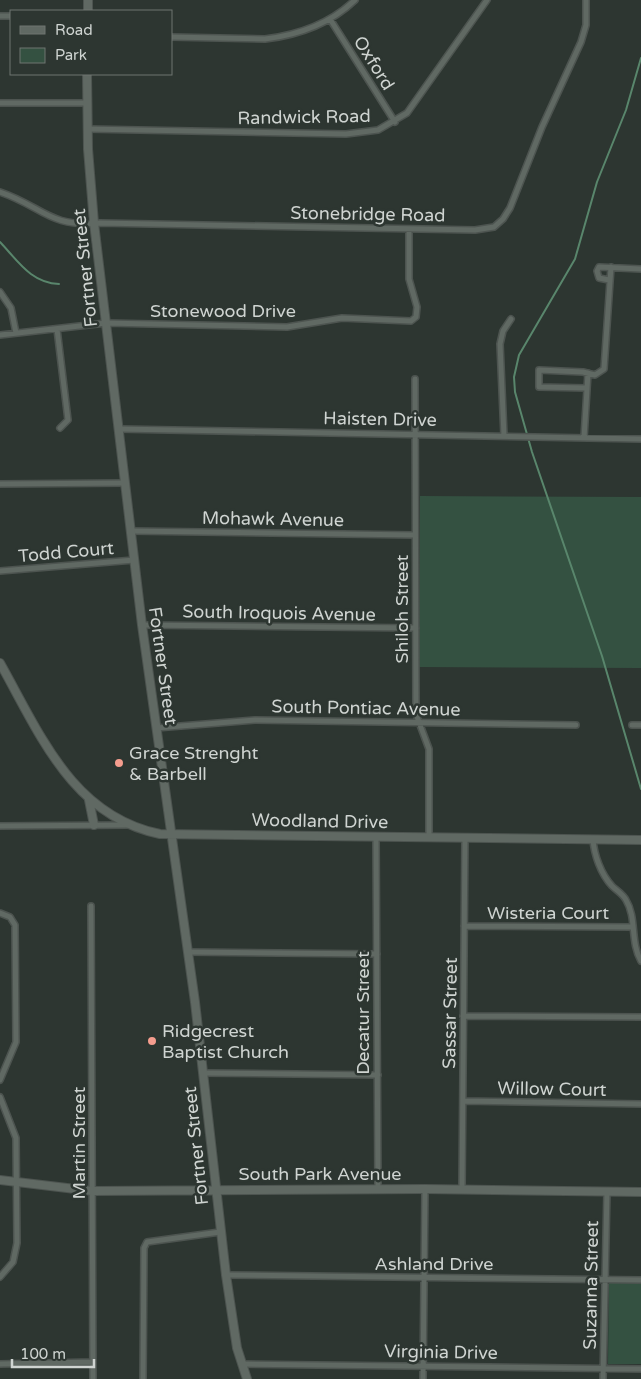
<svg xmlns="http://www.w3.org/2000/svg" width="641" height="1379" font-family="'Varela Round',sans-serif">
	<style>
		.green { fill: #345141 }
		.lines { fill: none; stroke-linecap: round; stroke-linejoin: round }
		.stream { stroke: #59866c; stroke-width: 2 }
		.street-casing { stroke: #4d5450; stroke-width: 8 }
		.secondary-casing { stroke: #4d5450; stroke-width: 10 }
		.street { stroke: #606963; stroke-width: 5 }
		.secondary { stroke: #606963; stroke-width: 8 }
		.poi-dot { fill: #f59d8e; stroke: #2d3631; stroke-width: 2 }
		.labels { text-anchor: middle; stroke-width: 5; stroke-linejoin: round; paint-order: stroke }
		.street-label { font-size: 18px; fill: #cfd4d1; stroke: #2d3631 }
		.poi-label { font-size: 18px; fill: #cfd4d1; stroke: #2d3631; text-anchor: start }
	</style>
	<rect width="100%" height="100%" fill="#2d3631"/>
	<!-- green -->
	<path class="green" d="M 420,496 L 641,497 L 641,668 L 419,667 Z
		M 609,1283 L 641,1283 L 641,1364 L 608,1364 Z"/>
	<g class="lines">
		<!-- stream -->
		<path class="stream" d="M 641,58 L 626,110 L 597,182 L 575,259 L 519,355 L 514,377 L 515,392 L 532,452 L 602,656 L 641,789
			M 0,242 C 18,261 31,283 59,284"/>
		<defs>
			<path id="street" d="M 0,16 L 11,16
				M 330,19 L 395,122
				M 171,37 L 265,39 C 298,35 331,23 355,0
				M 0,103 L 87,103
				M 87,129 L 346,134 L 378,130 L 407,113 L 487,0
				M 0,192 C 42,206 49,228 100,223 L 475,230 L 494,227 L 503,219 L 510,208 L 542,127 L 581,42 L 586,25 L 586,0
				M 609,280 L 599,278 L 597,271 L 599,267 L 641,269
				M 0,292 L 11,308 L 16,333
				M 57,329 L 68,420 L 60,428
				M 0,335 L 106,323 L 287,327 L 342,318 L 411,321 L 416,317 L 417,307 L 409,279 L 409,229
				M 415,379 L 416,714 L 429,749 L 429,837
				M 586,388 L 539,387 L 539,370 L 583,372 L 595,375 L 604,369 L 611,267
				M 119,429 L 641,439
				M 504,436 L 500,344 L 503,331 L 511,319
				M 584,438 L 588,373
				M 0,484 L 125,483
				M 131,531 L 415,535
				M 0,571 L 134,560
				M 142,625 L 416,628
				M 632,725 L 641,725
				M 156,728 L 255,720 L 576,725
				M 0,826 L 127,825
				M 376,837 L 378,1189
				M 593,839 C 594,855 601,874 612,886 C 616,890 623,894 626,900 C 637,918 630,942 641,961
				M 91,906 L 93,1379
				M 0,913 L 10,917 L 15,925 L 16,1042 L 0,1080
				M 464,926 L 632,927
				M 188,952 L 377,954
				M 463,1016 L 641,1017
				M 203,1073 L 378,1075
				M 0,1097 L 16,1138 L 17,1243 L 13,1262 L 0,1277
				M 463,1101 L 641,1104
				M 462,1189 L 465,837
				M 226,1275 L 641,1280
				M 0,1364 L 93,1362
				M 242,1364 L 641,1369
				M 143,1379 L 144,1248 L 147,1242 L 220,1232
				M 423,1379 L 425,1189
				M 603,1379 L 607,1191"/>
			<path id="secondary" d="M 88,11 L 88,0
				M 87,74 L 88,149 L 94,223 L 142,625 L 195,1002 L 226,1275 L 237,1348 L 247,1379
				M 0,663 C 40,734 72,816 160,834 L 641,840
				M 89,800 L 94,825
				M 0,1180 L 92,1191 L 425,1189 L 641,1192"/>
		</defs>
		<!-- street casing -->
		<use href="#street" class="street-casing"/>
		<!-- secondary casing -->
		<use href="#secondary" class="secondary-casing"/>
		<!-- street -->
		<use href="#street" class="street"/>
		<!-- secondary -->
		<use href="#secondary" class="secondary"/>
	</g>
	<!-- markers -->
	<g class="poi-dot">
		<circle cx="119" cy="763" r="5"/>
		<circle cx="152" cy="1041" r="5"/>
	</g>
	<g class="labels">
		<!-- street labels -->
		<g class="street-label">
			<text transform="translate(374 63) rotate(58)" y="6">Oxford</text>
			<text transform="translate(304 117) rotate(-1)" y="6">Randwick Road</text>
			<text transform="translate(368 214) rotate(1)" y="6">Stonebridge Road</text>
			<text transform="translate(85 268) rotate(-96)" y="6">Fortner Street</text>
			<text x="223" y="317">Stonewood Drive</text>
			<text transform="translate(380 419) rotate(1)" y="6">Haisten Drive</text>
			<text transform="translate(273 519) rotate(1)" y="6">Mohawk Avenue</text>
			<text transform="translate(66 552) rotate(-5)" y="6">Todd Court</text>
			<text transform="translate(402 609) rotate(-90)" y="6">Shiloh Street</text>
			<text transform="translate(279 613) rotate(1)" y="6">South Iroquois Avenue</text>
			<text transform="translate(163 666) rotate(82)" y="6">Fortner Street</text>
			<text transform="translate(366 708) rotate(1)" y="6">South Pontiac Avenue</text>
			<text transform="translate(320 821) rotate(1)" y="6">Woodland Drive</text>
			<text x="548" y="919">Wisteria Court</text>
			<text transform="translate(363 1013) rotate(-90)" y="6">Decatur Street</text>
			<text transform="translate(450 1013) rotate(-89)" y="6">Sassar Street</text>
			<text transform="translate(552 1089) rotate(1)" y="6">Willow Court</text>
			<text transform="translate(79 1143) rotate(-90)" y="6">Martin Street</text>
			<text transform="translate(196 1146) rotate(-96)" y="6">Fortner Street</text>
			<text x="320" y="1180">South Park Avenue</text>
			<text x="434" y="1270">Ashland Drive</text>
			<text transform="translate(591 1285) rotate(-89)" y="6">Suzanna Street</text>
			<text transform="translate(441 1352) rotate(1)" y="6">Virginia Drive</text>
		</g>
		<!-- poi labels -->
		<g class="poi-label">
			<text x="129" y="759">Grace Strenght<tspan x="129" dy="21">&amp; Barbell</tspan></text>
			<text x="162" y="1037">Ridgecrest<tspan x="162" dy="21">Baptist Church</tspan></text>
		</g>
	</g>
	<!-- legend -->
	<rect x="10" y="10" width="162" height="65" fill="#2d3631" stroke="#6e7571"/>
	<rect x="20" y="26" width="25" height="8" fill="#606963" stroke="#6e7571"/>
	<text x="55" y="35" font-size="15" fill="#cfd4d1">Road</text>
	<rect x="20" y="48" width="25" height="15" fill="#345141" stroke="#6e7571"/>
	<text x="55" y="60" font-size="15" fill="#cfd4d1">Park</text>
	<!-- scale -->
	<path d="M12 1359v8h82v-8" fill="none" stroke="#cfd4d1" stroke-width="2.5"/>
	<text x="20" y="1359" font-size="15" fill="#cfd4d1" stroke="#2d3631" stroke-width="4" paint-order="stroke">100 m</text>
</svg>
